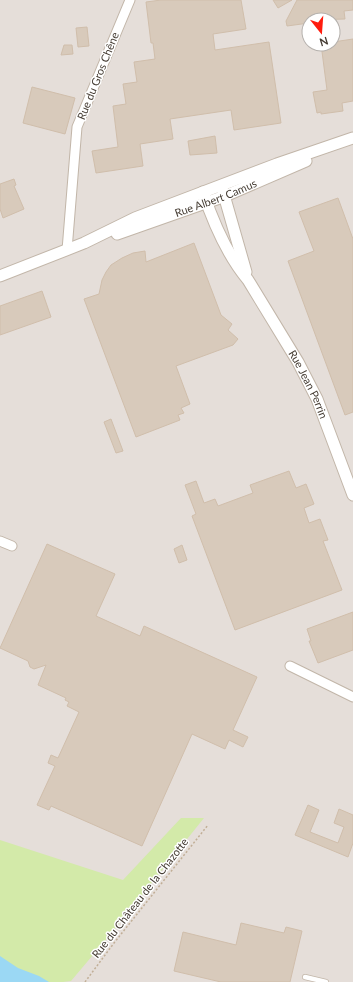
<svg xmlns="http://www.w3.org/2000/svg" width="353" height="982" font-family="Lato,sans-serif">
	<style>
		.industrial { fill: #e5ded9; fill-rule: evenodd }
		.green { fill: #d3eaa9 }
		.water { fill: #9bd8f4 }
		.building { fill: #d8cabb; stroke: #d0beab }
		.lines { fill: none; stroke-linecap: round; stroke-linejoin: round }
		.service-casing { stroke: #c2b6a9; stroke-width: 6 }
		.minor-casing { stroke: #c2b6a9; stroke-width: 11 }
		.tertiary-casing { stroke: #c2b6a9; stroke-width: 13 }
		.path { stroke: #c1ae96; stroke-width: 1.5; stroke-dasharray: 2 2; stroke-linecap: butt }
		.service { stroke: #fff; stroke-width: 4.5 }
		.minor { stroke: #fff; stroke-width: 9 }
		.tertiary { stroke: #fff; stroke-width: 11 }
		.labels { text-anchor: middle; stroke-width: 3; stroke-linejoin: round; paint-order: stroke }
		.street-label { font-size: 11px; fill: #453c33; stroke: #fff }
	</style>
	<rect width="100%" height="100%" fill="#f3ede3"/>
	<!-- industrial -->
	<path class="industrial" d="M 0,0 L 353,0 L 353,982 L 0,982 ZM 309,20 L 333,20 L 333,44 L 309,44 Z"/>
	<!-- green -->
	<path class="green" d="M 181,818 L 204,818 L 109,936 L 71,981 L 63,982 L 0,982 L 0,840 L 123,880 Z"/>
	<!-- water -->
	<path class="water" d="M 0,956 L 18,968 L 39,976 L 49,982 L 0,982 Z"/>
	<!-- building -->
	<path class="building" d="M 161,0 L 241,0 L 246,29 L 213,34 L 215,50 L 269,42 L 281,123 L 234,130 L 231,110 L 170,119 L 173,139 L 140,144 L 143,166 L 96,173 L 92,151 L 118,147 L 113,106 L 126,104 L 123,84 L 137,82 L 134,62 L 155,59 L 153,43 L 151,43 L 146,2 Z
		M 273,0 L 292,0 L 278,8 Z
		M 297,0 L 353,0 L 353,10 L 344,11 L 345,19 L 309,20 L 309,23 L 287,26 L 286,21 Z
		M 87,27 L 89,46 L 78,47 L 76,28 Z
		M 353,39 L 353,101 L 342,103 L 343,111 L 321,114 L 321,112 L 317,113 L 313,92 L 327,90 L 321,44 L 333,44 L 333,42 Z
		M 64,45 L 72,45 L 73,54 L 61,55 Z
		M 32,87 L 75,98 L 65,134 L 23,123 Z
		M 215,136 L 217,153 L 190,155 L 188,141 Z
		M 14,179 L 16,185 L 14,186 L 24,209 L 3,218 L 0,209 L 0,184 Z
		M 338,198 L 353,239 L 353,412 L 345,415 L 288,261 L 314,251 L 299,212 Z
		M 194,243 L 221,315 L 232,324 L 228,330 L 238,339 L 233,345 L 176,366 L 190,404 L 181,408 L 184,413 L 178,415 L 180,420 L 136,437 L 84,299 L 99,294 L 102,280 L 106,272 L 111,265 L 122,258 L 133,253 L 145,251 L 146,262 Z
		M 42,291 L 51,317 L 0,335 L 0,306 Z
		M 111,419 L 123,451 L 116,453 L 104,422 Z
		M 289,471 L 296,488 L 306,484 L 314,504 L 304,508 L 309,523 L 320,519 L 328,540 L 323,541 L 342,590 L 235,630 L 192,516 L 196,514 L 185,485 L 196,481 L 204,503 L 215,499 L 218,506 L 253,493 L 250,485 Z
		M 47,544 L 115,574 L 96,616 L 140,636 L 144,626 L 257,677 L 233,730 L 248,737 L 243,747 L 229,740 L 225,749 L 192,734 L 142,846 L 51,806 L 49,810 L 37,805 L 55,766 L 48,763 L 51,755 L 58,758 L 79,712 L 67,706 L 69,702 L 65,700 L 66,698 L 38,685 L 46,665 L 34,669 L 30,667 L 28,661 L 0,648 Z
		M 182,545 L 187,560 L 179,563 L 174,549 Z
		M 353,612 L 353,650 L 318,663 L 309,641 L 311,641 L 307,629 Z
		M 308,805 L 319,810 L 310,832 L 338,843 L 344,827 L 334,823 L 339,809 L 353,815 L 353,843 L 348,857 L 295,835 Z
		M 241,923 L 284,933 L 286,927 L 302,931 L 290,982 L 221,982 L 174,971 L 183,932 L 236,945 Z"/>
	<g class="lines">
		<defs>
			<path id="service" d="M 305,977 L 326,982"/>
			<path id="minor" d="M 67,250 L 77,127 L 130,0
				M 0,541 L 12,546
				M 290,666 L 353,697"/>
			<g id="tertiary">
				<path d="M 222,188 L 246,272"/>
				<path id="s1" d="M 203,192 C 213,222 228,256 248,280 L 298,362 L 317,399 L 353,495"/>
				<path id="s2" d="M 117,234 L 225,196 L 306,161"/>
				<path d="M 0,276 L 84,243 L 135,218 L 277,164 L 353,138"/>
			</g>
		</defs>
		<!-- service casing -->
		<use href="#service" class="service-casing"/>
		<!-- minor casing -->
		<use href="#minor" class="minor-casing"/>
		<!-- tertiary casing -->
		<use href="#tertiary" class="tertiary-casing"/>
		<!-- path -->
		<path class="path" d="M 85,982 L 114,943 L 208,825"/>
		<!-- service -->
		<use href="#service" class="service"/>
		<!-- minor -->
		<use href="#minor" class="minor"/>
		<!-- tertiary -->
		<use href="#tertiary" class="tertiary"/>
	</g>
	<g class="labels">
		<!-- street labels -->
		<g class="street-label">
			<text transform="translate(98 76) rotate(-68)" y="4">Rue du Gros Chêne</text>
			<text dy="4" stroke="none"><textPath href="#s2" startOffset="105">Rue Albert Camus</textPath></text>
			<text dy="4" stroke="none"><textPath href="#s1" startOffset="220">Rue Jean Perrin</textPath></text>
			<text transform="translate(140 898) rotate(-52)" y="4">Rue du Château de la Chazotte</text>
		</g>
	</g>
	<!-- north arrow -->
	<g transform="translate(321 32) rotate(163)"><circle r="19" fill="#ffffff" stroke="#b5b1ad"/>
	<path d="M0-3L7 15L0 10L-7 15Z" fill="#ff1c0e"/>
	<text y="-6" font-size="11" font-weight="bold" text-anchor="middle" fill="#453c33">N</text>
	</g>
</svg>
